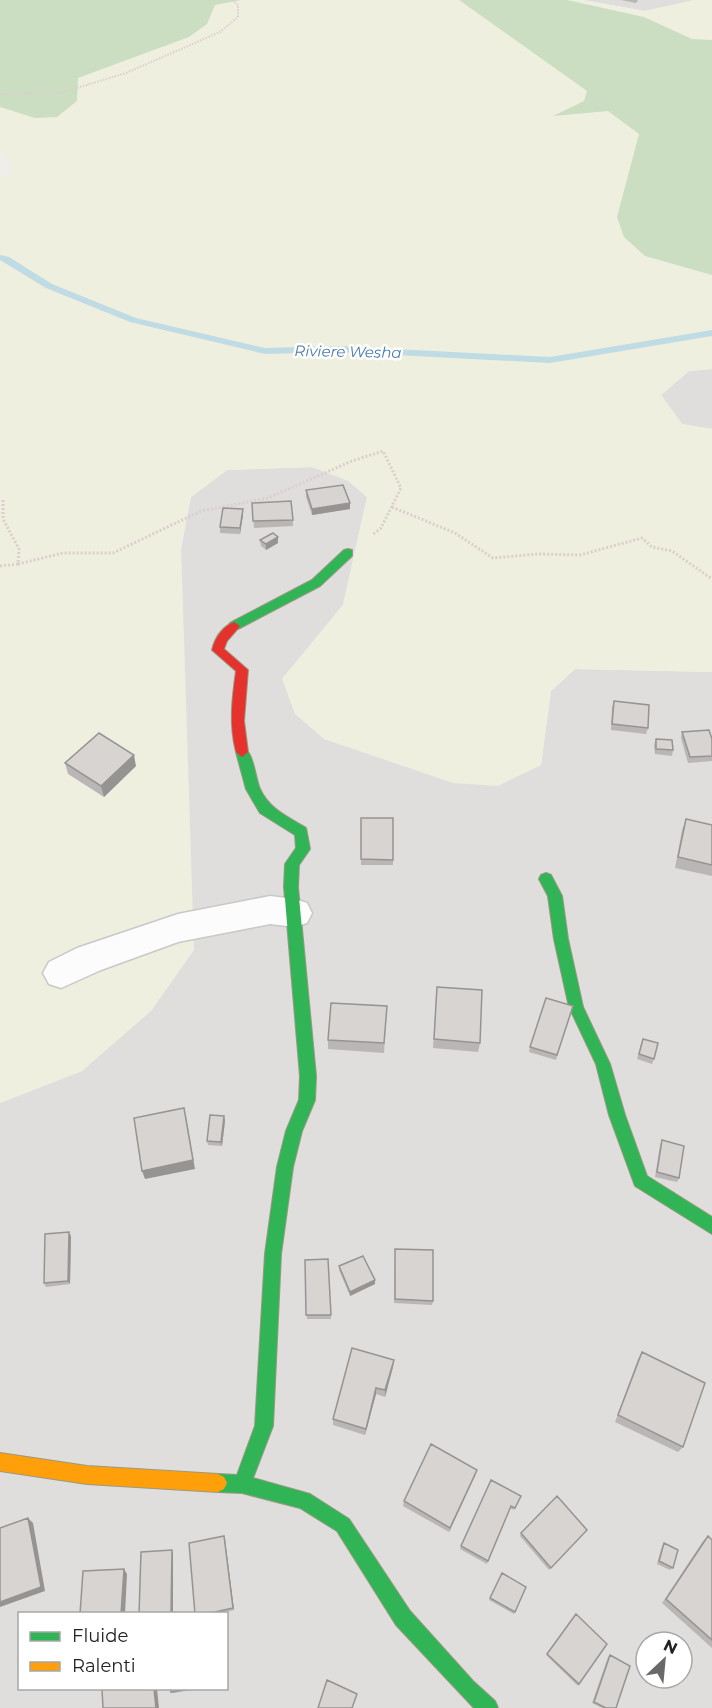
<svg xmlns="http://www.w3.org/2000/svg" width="712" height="1708" font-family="Montserrat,sans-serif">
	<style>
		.residential { fill: #dfdedc; fill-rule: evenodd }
		.farmland { fill: #efefdf }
		.forest { fill: #cbdec1 }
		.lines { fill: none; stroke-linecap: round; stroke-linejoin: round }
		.stream { fill: #bfdbe3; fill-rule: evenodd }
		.street-casing { stroke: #c9c8c7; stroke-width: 3 }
		.fast-casing { stroke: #999a82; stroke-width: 2 }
		.slow-casing { stroke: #999a82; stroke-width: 2 }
		.jam-casing { stroke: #999a82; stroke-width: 2 }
		.path-far1 { stroke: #dccecd; stroke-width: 2; stroke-dasharray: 1.5 1.5; stroke-linecap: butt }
		.path { stroke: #dccecd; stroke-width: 3; stroke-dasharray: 2 2; stroke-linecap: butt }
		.street { fill: #fdfcfc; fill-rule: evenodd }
		.fast { fill: #30b455; fill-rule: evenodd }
		.slow { fill: #ff9f0a; fill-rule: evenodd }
		.jam { fill: #e5322d; fill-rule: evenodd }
		.wall { fill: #b9b6b5 }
		.shaded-wall { fill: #969493 }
		.building { fill: #d7d4d2; stroke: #969493; stroke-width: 1.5 }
		.labels { text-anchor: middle; stroke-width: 5; stroke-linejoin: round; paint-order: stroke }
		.far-water-label { font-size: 15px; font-style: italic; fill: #4a7aab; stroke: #fff }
	</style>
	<rect width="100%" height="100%" fill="#f0eeeb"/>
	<!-- residential -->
	<path class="residential" d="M 583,0 L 694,0 L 645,11 Z
		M 712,369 L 712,429 L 682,424 L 661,395 L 689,371 Z
		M 312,467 L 348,480 L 367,497 L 343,605 L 282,679 L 541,765 L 551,691 L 575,669 L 712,672 L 712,1708 L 0,1708 L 0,1103 L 82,1071 L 191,497 L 227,470 ZM 20,1614 L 226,1614 L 226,1688 L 20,1688 ZM 646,1642 L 682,1642 L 682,1678 L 646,1678 Z"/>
	<!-- farmland -->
	<path class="farmland" d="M 241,0 L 459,0 L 587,91 L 584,101 L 555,115 L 608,111 L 639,134 L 617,217 L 645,257 L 712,275 L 712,369 L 689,371 L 661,395 L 682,424 L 712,429 L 712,672 L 575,669 L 551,691 L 541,765 L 498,786 L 453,783 L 324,739 L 295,714 L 282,679 L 343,605 L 367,497 L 348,481 L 312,467 L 227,470 L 191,497 L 181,546 L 194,950 L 151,1011 L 82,1071 L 0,1103 L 0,179 L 8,174 L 12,167 L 0,150 L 0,107 L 35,118 L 77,101 L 78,78 L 189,37 L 207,24 L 215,5 Z
		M 567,0 L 583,0 L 645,11 L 694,0 L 712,0 L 712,40 L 692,39 L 644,17 Z"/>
	<!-- forest -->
	<path class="forest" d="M 0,0 L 241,0 L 215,5 L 207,24 L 189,37 L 78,78 L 77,101 L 57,117 L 35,118 L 0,107 Z
		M 459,0 L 567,0 L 644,17 L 692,39 L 712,40 L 712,275 L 645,256 L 624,237 L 617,217 L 639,134 L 608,111 L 553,116 L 584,101 L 587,91 Z"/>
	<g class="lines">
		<!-- stream -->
		<path class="stream" d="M 0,255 L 9,257 L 52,284 L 136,318 L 265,348 L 338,346 L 550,357 L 712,330 L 712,336 L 550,363 L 338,352 L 265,354 L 130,322 L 46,288 L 0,260 Z"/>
		<defs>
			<path id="street" d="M 270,896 L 295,899 L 307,903 L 312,913 L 307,923 L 295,927 L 270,924 L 178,942 L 101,970 L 61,988 L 49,984 L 43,973 L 49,962 L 77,948 L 178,914 Z"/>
			<path id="fast" d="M 348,549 L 352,550 L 352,556 L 320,586 L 238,629 L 230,629 L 228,626 L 230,623 L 312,580 L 344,550 Z
				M 242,747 C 254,751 255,778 260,789 C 269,809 288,817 306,828 L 310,849 L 299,865 L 298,887 L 316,1076 L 315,1100 L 302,1131 L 293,1167 L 281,1254 L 273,1426 L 253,1478 L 310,1494 L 349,1519 L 410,1611 L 473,1681 L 495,1701 L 498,1708 L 474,1708 L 396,1625 L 337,1531 L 300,1508 L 242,1493 L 218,1492 L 212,1489 L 209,1483 L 212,1477 L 218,1474 L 237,1475 L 255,1426 L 265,1254 L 277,1167 L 286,1131 L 299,1100 L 300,1076 L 284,887 L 285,864 L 296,848 L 295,835 L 260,813 L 246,789 L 236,752 Z
				M 546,873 L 551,875 L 562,896 L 568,939 L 583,1007 L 610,1064 L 625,1115 L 647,1176 L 712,1217 L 712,1234 L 635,1186 L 609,1115 L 596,1064 L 569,1007 L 554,939 L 548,896 L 539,879 L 541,875 Z"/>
			<path id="slow" d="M 0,1453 L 87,1466 L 218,1474 L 224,1477 L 227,1483 L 224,1489 L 218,1492 L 87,1484 L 0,1471 Z"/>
			<path id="jam" d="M 234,622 L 240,626 L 227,641 L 224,649 L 248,670 L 244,721 L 248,752 L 242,757 L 236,752 C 229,725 232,699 236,671 L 212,650 C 215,638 222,627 234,622 Z"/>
		</defs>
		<!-- street casing -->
		<use href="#street" class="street-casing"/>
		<!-- fast casing -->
		<use href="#fast" class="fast-casing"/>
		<!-- slow casing -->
		<use href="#slow" class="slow-casing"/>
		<!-- jam casing -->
		<use href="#jam" class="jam-casing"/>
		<!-- path-far1 -->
		<path class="path-far1" d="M 0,94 L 60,93 L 126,73 L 220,32 L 238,17 L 238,5 L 232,0"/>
		<!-- path -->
		<path class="path" d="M 3,500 L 3,519 L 19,549 L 18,564 L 63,553 L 113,553 L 201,511 L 268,498 L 352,461 L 383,451 L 401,488 L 381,528 L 372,535
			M 392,507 L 455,533 L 493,558 L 538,554 L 580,555 L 642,538 L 652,547 L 672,551 L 712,579
			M 0,566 L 18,564"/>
		<!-- street -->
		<use href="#street" class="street"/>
		<!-- fast -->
		<use href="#fast" class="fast"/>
		<!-- slow -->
		<use href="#slow" class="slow"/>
		<!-- jam -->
		<use href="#jam" class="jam"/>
	</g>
	<!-- wall -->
	<path class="wall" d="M 621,0 L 638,0 L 636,3 Z
		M 306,490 L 350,503 L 350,509 L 312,515 L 306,497 Z
		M 252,503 L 293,520 L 293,526 L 254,528 Z
		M 243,515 L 240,534 L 220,533 L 220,527 Z
		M 260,540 L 278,543 L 266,550 L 261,546 Z
		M 614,701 L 648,728 L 646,734 L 611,730 L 612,707 Z
		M 682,732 L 712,739 L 712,761 L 688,763 L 681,738 Z
		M 656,739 L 673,750 L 672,756 L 655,754 L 654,745 Z
		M 65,763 L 136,766 L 104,797 L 68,774 Z
		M 361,818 L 393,818 L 393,865 L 361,865 Z
		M 686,819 L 712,825 L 712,876 L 675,868 L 682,830 Z
		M 436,996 L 480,1043 L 478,1052 L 433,1048 Z
		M 387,1006 L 384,1053 L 328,1049 L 328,1040 Z
		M 571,1012 L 556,1060 L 529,1052 L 530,1047 Z
		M 641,1044 L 654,1059 L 652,1064 L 637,1059 Z
		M 224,1116 L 225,1121 L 222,1146 L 208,1145 L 207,1141 Z
		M 662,1140 L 679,1178 L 677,1182 L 655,1177 L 660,1145 Z
		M 71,1236 L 70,1284 L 46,1287 L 44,1283 Z
		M 395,1249 L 433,1301 L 432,1305 L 394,1303 Z
		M 328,1259 L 331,1319 L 307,1319 L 305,1260 Z
		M 339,1266 L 375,1284 L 350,1296 L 339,1270 Z
		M 642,1352 L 683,1447 L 678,1452 L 615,1422 L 638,1359 Z
		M 394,1360 L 393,1367 L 385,1397 L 376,1394 L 365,1435 L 333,1425 L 333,1419 Z
		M 477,1470 L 449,1532 L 403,1506 L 404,1501 Z
		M 491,1480 L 521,1496 L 514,1510 L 510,1508 L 487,1564 L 460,1549 Z
		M 585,1532 L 549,1570 L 520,1536 L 521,1533 Z
		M 224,1536 L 234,1610 L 217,1614 L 195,1614 Z
		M 708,1536 L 712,1540 L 712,1648 L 662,1603 L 703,1541 Z
		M 664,1543 L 673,1568 L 670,1570 L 657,1564 L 662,1546 Z
		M 502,1573 L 526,1587 L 514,1614 L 489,1600 Z
		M 576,1614 L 579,1684 L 578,1686 L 546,1655 Z
		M 610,1655 L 616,1708 L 602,1708 L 592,1703 L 608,1657 Z
		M 171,1689 L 198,1689 L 173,1693 L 171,1692 Z"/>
	<!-- shaded-wall -->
	<path class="shaded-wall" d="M 350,503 L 350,509 L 312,515 L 312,509 Z
		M 243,509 L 243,515 L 240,534 L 240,528 Z
		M 278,537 L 278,543 L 266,550 L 266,544 Z
		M 134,755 L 136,766 L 104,797 L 101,786 Z
		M 224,1116 L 225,1121 L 222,1146 L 221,1142 Z
		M 186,1117 L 195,1169 L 145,1179 L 142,1171 Z
		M 69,1232 L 71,1236 L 70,1284 L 68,1281 Z
		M 375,1280 L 375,1284 L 350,1296 L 350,1292 Z
		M 394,1360 L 393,1367 L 385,1397 L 385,1390 Z
		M 376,1388 L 376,1394 L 365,1435 L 366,1429 Z
		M 477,1470 L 475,1476 L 449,1532 L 450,1528 Z
		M 28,1518 L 33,1523 L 45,1591 L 0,1607 L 0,1602 Z
		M 224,1536 L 225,1539 L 234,1610 L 233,1608 Z
		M 172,1550 L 173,1553 L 173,1614 L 171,1614 Z
		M 124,1569 L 127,1574 L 125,1614 L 121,1614 Z
		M 154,1689 L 157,1689 L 159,1708 L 156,1708 Z"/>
	<!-- building -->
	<path class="building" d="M 343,485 L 350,503 L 312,509 L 306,490 Z
		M 291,501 L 293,520 L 253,521 L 252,503 Z
		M 223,508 L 243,509 L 240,528 L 220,527 Z
		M 273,533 L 278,537 L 266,544 L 260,540 Z
		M 614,701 L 649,705 L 648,728 L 612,724 Z
		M 709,730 L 712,739 L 712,756 L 690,757 L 682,732 Z
		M 99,733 L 134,755 L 101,786 L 65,763 Z
		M 656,739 L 672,740 L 673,750 L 656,749 Z
		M 361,818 L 393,818 L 393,860 L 361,859 Z
		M 686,819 L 712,825 L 712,865 L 678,857 Z
		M 437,987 L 482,990 L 480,1043 L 434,1039 Z
		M 546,998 L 573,1006 L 557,1055 L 530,1047 Z
		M 331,1003 L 387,1006 L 384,1043 L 328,1040 Z
		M 643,1039 L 658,1043 L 654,1059 L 639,1054 Z
		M 184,1108 L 193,1160 L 142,1171 L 134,1118 Z
		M 210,1115 L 224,1116 L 221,1142 L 207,1141 Z
		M 662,1140 L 684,1146 L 679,1178 L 657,1172 Z
		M 69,1232 L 68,1281 L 44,1283 L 45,1234 Z
		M 395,1249 L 433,1250 L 433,1301 L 395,1299 Z
		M 363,1256 L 375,1280 L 350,1292 L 339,1266 Z
		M 328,1259 L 331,1315 L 306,1315 L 305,1260 Z
		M 352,1348 L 394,1360 L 385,1390 L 376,1388 L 366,1429 L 333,1419 Z
		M 642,1352 L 705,1383 L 683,1447 L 618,1415 Z
		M 431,1444 L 477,1470 L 450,1528 L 404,1501 Z
		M 491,1480 L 521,1496 L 515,1508 L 511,1506 L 488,1561 L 461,1546 Z
		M 557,1496 L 587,1530 L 551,1568 L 521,1533 Z
		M 28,1518 L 41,1587 L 0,1602 L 0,1528 Z
		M 224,1536 L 233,1608 L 206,1614 L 195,1614 L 189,1543 Z
		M 708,1536 L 712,1540 L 712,1640 L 666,1599 Z
		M 664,1543 L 678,1550 L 673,1568 L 659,1561 Z
		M 172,1550 L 171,1614 L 139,1614 L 141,1552 Z
		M 124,1569 L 121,1614 L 80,1614 L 83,1571 Z
		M 502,1573 L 526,1587 L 515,1612 L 490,1598 Z
		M 576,1614 L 607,1644 L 579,1684 L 547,1654 Z
		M 610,1655 L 630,1666 L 616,1708 L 606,1708 L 594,1702 Z
		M 327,1680 L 357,1694 L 352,1708 L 318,1708 Z
		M 102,1689 L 154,1689 L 156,1708 L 103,1708 Z
		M 171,1689 L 189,1689 L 171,1692 Z"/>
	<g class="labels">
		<!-- far-water labels -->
		<g class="far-water-label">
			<text transform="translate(348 352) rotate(1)" y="5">Riviere Wesha</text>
		</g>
	</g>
	<!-- legend -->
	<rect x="18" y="1612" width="210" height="78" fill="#ffffff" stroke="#a7a7a7" stroke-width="1.5"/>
	<rect x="30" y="1632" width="30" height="9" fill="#30b455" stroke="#a7a7a7" stroke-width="1.5"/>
	<text x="72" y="1642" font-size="18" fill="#222222">Fluide</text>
	<rect x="30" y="1662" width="30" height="9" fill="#ff9f0a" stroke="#a7a7a7" stroke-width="1.5"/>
	<text x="72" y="1672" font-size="18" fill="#222222">Ralenti</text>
	<!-- north arrow -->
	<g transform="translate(664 1660) rotate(26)"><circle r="28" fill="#ffffff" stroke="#a7a7a7" stroke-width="1.5"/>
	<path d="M0-4.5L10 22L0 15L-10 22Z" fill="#6a6968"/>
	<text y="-9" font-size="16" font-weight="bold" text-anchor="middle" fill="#222222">N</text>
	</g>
</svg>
